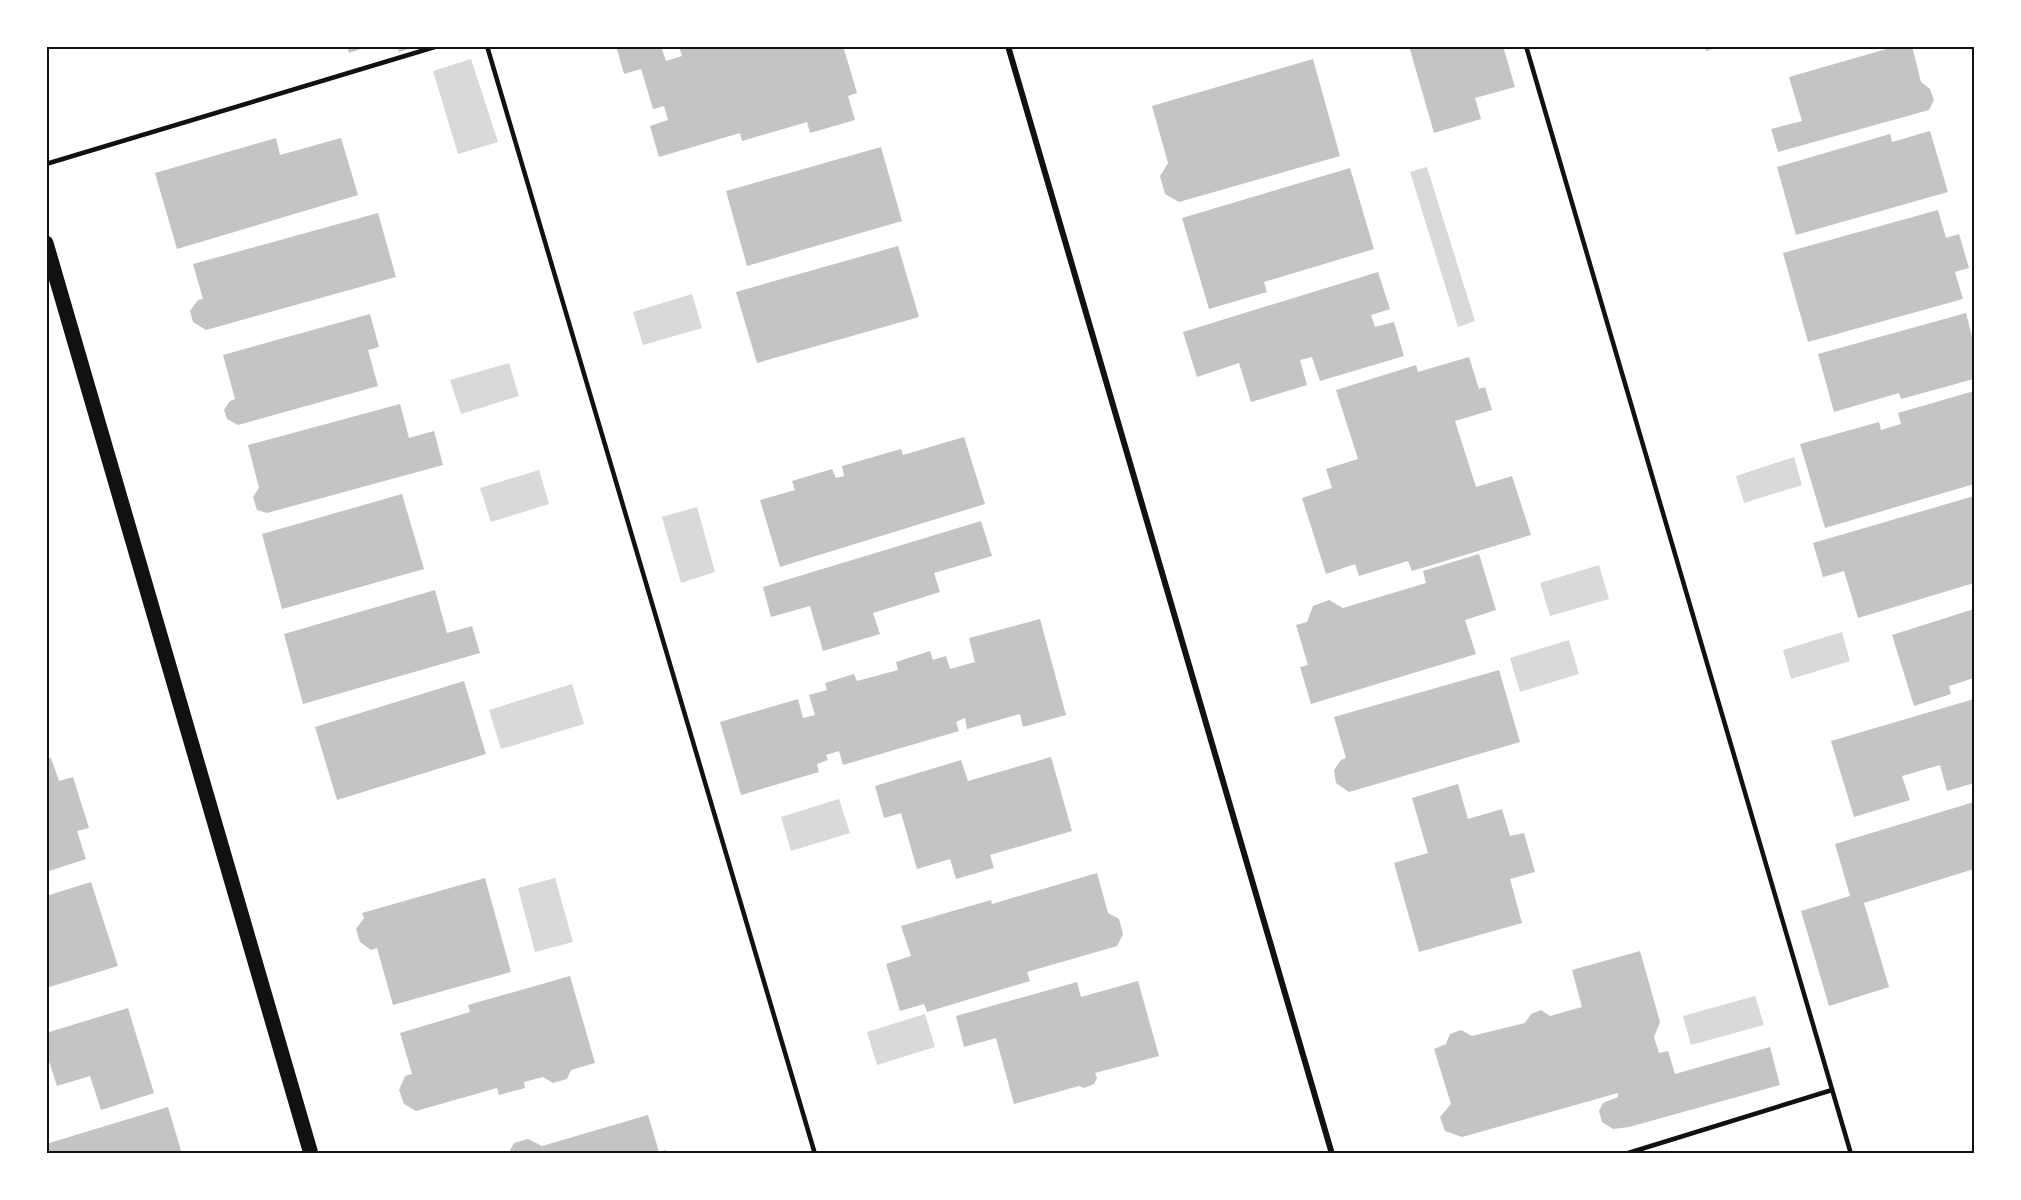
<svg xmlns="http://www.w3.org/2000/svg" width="2021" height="1200" font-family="'DM Sans',sans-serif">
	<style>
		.water { fill: #d9d9d9 }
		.building { fill: #c4c4c4 }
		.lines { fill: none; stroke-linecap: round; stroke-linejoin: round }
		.service { stroke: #111; stroke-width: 4.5 }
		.minor { stroke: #111; stroke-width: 6 }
		.primary { stroke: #111; stroke-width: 15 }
		.neatline { fill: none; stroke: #111; stroke-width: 2 }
	</style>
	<rect width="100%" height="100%" fill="#fff"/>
	<!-- water -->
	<path class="water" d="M 471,59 L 498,142 L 458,154 L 433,71 Z
		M 1427,167 L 1475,321 L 1458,327 L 1410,172 Z
		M 692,294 L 702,328 L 643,345 L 633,312 Z
		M 509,363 L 519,396 L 461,414 L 450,380 Z
		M 1794,457 L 1802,485 L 1744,503 L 1736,476 Z
		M 539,470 L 549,504 L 491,522 L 480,488 Z
		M 697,507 L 715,572 L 681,583 L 662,517 Z
		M 1599,565 L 1609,599 L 1550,616 L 1540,583 Z
		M 1842,632 L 1850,661 L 1791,679 L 1783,650 Z
		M 1569,640 L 1579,674 L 1520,692 L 1510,658 Z
		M 572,684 L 584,724 L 501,749 L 489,710 Z
		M 839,799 L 850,833 L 791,851 L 781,817 Z
		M 555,878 L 573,942 L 535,952 L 518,888 Z
		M 1755,996 L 1764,1025 L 1691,1045 L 1683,1016 Z
		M 925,1014 L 935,1047 L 877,1065 L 867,1032 Z"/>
	<!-- building -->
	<path class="building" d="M 347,46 L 366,46 L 366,47 L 349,53 Z
		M 397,46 L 415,46 L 415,47 L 399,52 Z
		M 616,46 L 661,46 L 666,61 L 682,56 L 679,46 L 843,46 L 857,93 L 848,96 L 855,120 L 810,133 L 807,122 L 742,141 L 740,133 L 659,157 L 650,126 L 668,120 L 664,106 L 653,109 L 641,69 L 624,74 Z
		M 1409,46 L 1503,46 L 1515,87 L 1475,98 L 1481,119 L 1434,133 Z
		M 1705,46 L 1719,46 L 1719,47 L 1706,51 Z
		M 1897,46 L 1912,46 L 1921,82 L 1930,89 L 1934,100 L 1929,110 L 1778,152 L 1771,129 L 1802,121 L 1789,77 Z
		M 1313,59 L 1340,156 L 1179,202 L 1165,194 L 1160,176 L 1168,163 L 1152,106 Z
		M 1930,131 L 1948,192 L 1796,235 L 1777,167 L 1890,134 L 1892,142 Z
		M 276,138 L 280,155 L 341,138 L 358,195 L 177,249 L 155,173 Z
		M 881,147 L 902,221 L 747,266 L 726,191 Z
		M 1350,168 L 1374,249 L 1264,282 L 1267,292 L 1209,309 L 1182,218 Z
		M 1938,210 L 1946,238 L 1959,234 L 1969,268 L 1955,272 L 1963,299 L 1808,342 L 1783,253 Z
		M 378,213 L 396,277 L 206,330 L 193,322 L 190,311 L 198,300 L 203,299 L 193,264 Z
		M 898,246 L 919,317 L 757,363 L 736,292 Z
		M 1378,272 L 1390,309 L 1371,315 L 1375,327 L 1394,322 L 1404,356 L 1320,381 L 1312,357 L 1300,360 L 1307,385 L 1251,402 L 1239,363 L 1197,377 L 1183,332 Z
		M 1966,313 L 1974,345 L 1974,379 L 1901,399 L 1899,393 L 1834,412 L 1818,354 Z
		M 370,314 L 379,347 L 368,350 L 378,386 L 238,425 L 227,419 L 224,410 L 230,401 L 235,399 L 223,355 Z
		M 1469,357 L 1479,389 L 1485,387 L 1492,410 L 1455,421 L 1476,487 L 1512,476 L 1531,535 L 1412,571 L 1408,561 L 1359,576 L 1355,564 L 1326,574 L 1302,498 L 1332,488 L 1326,469 L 1358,459 L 1336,390 L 1416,365 L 1418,372 Z
		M 1974,391 L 1974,484 L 1825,528 L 1800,444 L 1879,422 L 1881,430 L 1901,424 L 1898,413 Z
		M 400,404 L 409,438 L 434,431 L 443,465 L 267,513 L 257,510 L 253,497 L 259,488 L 248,445 Z
		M 964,437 L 985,504 L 780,567 L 760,500 L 795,490 L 792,481 L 832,469 L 836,478 L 844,476 L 842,466 L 901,449 L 903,455 Z
		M 402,494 L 424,569 L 282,609 L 262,534 Z
		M 1974,496 L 1974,583 L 1858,618 L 1844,571 L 1823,577 L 1813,543 Z
		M 981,521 L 992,556 L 934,573 L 940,592 L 873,613 L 880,634 L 823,651 L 810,606 L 771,617 L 763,587 Z
		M 1479,554 L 1496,610 L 1465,620 L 1476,654 L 1311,704 L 1300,667 L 1308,665 L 1296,625 L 1307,622 L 1313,606 L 1329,600 L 1343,608 L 1426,583 L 1423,571 Z
		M 435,590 L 447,633 L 472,626 L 480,653 L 303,704 L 284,634 Z
		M 1974,609 L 1974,678 L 1949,686 L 1951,694 L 1914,706 L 1892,635 Z
		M 1040,619 L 1066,715 L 1023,727 L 1020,714 L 967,729 L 965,718 L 956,722 L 959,731 L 843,765 L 839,751 L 826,755 L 828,760 L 817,764 L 819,772 L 741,795 L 720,722 L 798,699 L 803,718 L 815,715 L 809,695 L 827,690 L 825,683 L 854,674 L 857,681 L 898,670 L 896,662 L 930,651 L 933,660 L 946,656 L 950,669 L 975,662 L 969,638 Z
		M 1499,670 L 1520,742 L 1349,792 L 1336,783 L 1334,770 L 1341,760 L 1346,758 L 1334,717 Z
		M 464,681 L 486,754 L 337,800 L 315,727 Z
		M 1974,699 L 1974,783 L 1947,791 L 1940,765 L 1902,776 L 1910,800 L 1854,817 L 1831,741 Z
		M 1051,757 L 1072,831 L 990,855 L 994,868 L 956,879 L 950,859 L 917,869 L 901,813 L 884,818 L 875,786 L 961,760 L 968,781 Z
		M 51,758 L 59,781 L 73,777 L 89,828 L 77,831 L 86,859 L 46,872 L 46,759 Z
		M 1458,784 L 1468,819 L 1502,809 L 1510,836 L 1524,833 L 1535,872 L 1510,879 L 1522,923 L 1419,952 L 1394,863 L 1428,853 L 1412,798 Z
		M 1974,802 L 1974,869 L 1864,903 L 1889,987 L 1829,1006 L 1801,911 L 1850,896 L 1835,844 Z
		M 1097,873 L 1108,913 L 1119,919 L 1123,934 L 1117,946 L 1027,972 L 1030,981 L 927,1012 L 924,1004 L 900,1011 L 886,964 L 911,956 L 901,926 L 991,900 L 992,904 Z
		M 485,878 L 511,972 L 393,1005 L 377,948 L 371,950 L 360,942 L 356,929 L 364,918 L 362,913 Z
		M 91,882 L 118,966 L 46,988 L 46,936 L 48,936 L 46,930 L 46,896 Z
		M 1640,951 L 1660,1022 L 1654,1037 L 1659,1053 L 1668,1051 L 1675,1074 L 1770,1047 L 1780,1085 L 1629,1127 L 1613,1129 L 1602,1122 L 1599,1111 L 1603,1103 L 1618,1097 L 1618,1093 L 1462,1137 L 1445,1131 L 1440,1117 L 1451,1104 L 1434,1049 L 1446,1044 L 1450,1034 L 1461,1030 L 1472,1036 L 1525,1023 L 1531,1014 L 1541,1010 L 1550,1016 L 1582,1007 L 1572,970 Z
		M 570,976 L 595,1063 L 571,1070 L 567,1079 L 553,1083 L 543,1077 L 524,1082 L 525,1088 L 499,1095 L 497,1088 L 416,1111 L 404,1104 L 399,1090 L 405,1076 L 412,1074 L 400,1033 L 470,1012 L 468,1005 Z
		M 1138,981 L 1159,1056 L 1095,1073 L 1097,1078 L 1094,1084 L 1084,1088 L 1079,1086 L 1014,1104 L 996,1038 L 964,1047 L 956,1016 L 1077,982 L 1081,997 Z
		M 128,1008 L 154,1093 L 101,1110 L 90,1076 L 57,1086 L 46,1052 L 46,1033 Z
		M 168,1107 L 182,1154 L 46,1154 L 46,1144 Z
		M 648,1115 L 659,1152 L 666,1150 L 667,1154 L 508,1154 L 514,1143 L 528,1139 L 542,1146 Z"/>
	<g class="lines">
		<!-- service -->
		<path class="service" d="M 487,46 L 815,1154
			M 1526,46 L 1851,1154
			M 46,164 L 438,46
			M 1625,1154 L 1832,1090"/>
		<!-- minor -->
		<path class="minor" d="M 1008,46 L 1332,1154"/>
		<!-- primary -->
		<path class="primary" d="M 46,243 L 311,1154"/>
	</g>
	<!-- border -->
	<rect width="2021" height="1200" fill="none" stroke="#ffffff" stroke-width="96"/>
	<rect x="48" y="48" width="1925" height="1104" class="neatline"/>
</svg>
